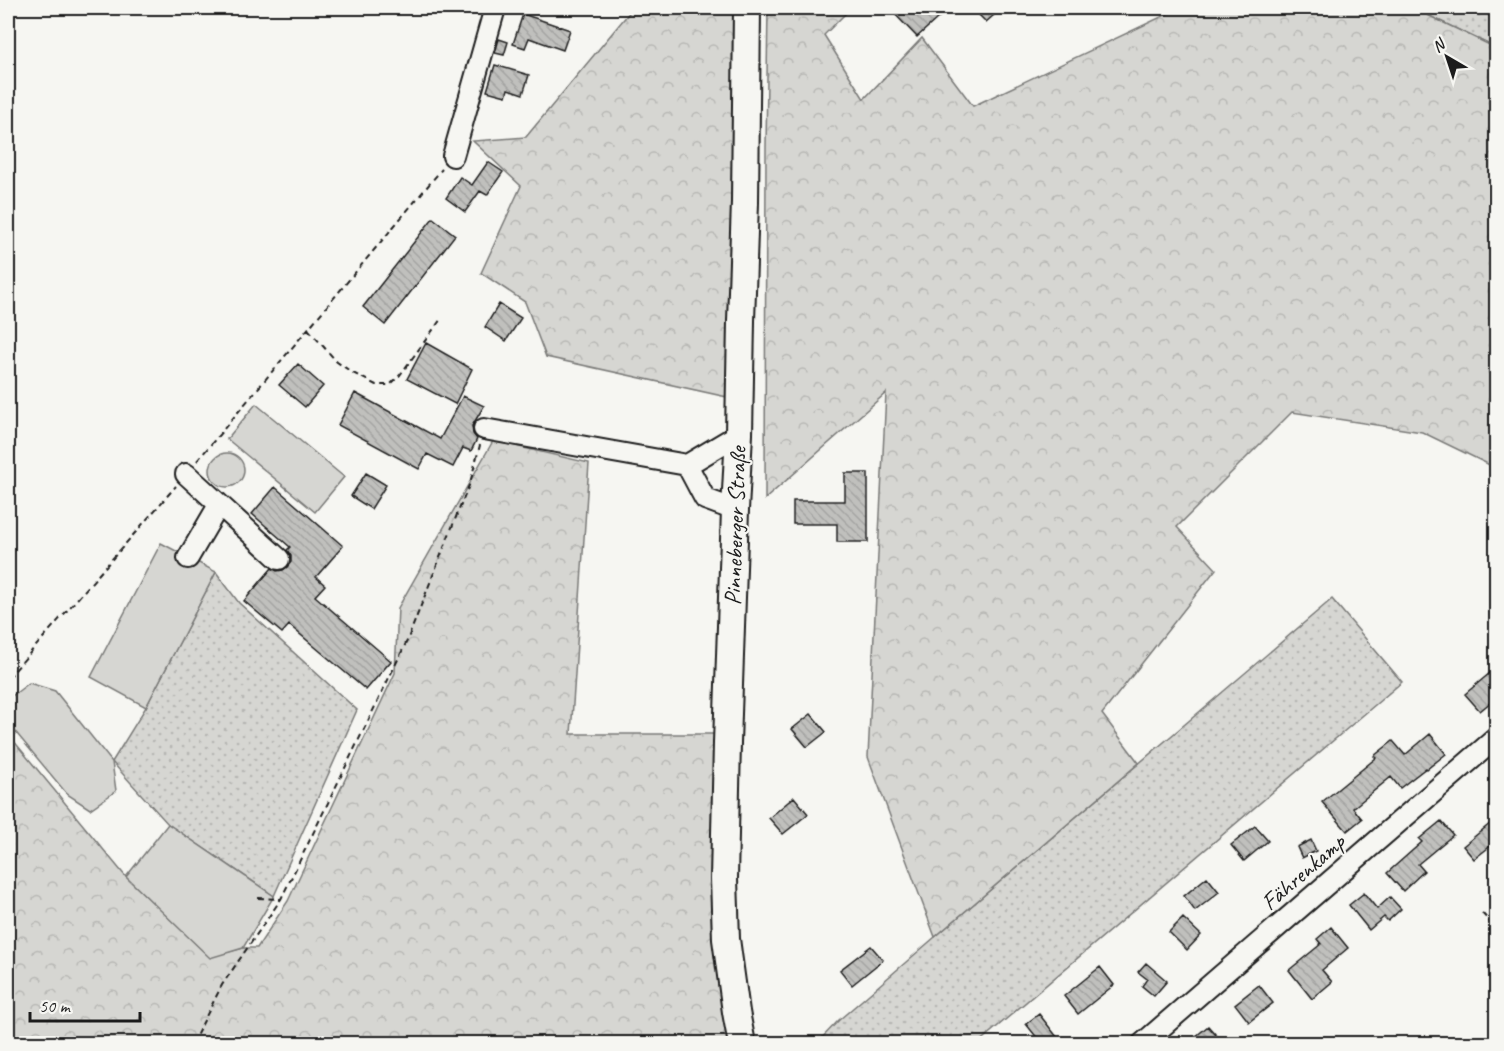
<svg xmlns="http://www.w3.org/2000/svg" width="1504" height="1051" font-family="Caveat,sans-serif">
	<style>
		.grass { fill: url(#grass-dots); stroke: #797977; stroke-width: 1.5 }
		.forest { fill: url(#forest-crowns); stroke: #797977; stroke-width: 1.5 }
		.park { fill: #d6d6d2; stroke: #797977; stroke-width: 1.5 }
		.building { fill: url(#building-back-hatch); stroke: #1c1c1c; stroke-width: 1.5 }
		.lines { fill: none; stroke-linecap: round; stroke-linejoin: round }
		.minor-casing { stroke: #1c1c1c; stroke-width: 24 }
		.major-casing { stroke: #1c1c1c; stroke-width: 30 }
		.path { stroke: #1c1c1c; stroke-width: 2; stroke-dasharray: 6 4.5; stroke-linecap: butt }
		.minor { stroke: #f6f6f2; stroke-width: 20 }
		.major { stroke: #f6f6f2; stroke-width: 26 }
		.labels { text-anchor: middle; stroke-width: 4.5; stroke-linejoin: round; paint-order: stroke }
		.street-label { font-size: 24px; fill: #1c1c1c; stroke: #f6f6f2 }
	</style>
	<defs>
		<pattern id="grass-dots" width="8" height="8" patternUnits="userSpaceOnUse" patternTransform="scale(1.5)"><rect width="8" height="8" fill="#d6d6d2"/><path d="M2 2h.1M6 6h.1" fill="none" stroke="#b7b7b4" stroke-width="1.8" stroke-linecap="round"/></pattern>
		<pattern id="forest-crowns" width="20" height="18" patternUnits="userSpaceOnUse" patternTransform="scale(1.5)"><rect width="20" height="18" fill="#d6d6d2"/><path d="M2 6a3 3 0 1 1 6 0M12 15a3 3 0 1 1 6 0" fill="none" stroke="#b7b7b4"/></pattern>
		<pattern id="building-back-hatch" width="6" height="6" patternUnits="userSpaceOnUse" patternTransform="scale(1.5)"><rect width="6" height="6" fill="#c0c0bd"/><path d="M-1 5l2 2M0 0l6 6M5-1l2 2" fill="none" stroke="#a4a4a2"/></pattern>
	</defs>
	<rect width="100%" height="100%" fill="#f6f6f2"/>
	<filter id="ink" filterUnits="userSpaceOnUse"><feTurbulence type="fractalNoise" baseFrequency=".0167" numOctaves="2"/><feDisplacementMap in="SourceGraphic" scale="12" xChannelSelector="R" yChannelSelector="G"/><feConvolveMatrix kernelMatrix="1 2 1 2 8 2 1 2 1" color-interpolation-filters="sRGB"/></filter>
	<g filter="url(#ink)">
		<!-- grass -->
		<path class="grass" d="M 1413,8 L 1496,8 L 1496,48 Z
			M 216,572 L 239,603 L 357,710 L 274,896 L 168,824 L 112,762 L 146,707 Z
			M 1332,599 L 1402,682 L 978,1043 L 817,1043 L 839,1020 L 935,937 Z"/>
		<!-- forest -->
		<path class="forest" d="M 633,8 L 735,8 L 727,397 L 546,357 L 525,302 L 481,273 L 521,186 L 473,141 L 526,137 Z
			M 768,8 L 851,8 L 824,35 L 864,99 L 922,38 L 973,106 L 1180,8 L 1413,8 L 1496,48 L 1496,468 L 1422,432 L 1292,412 L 1177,527 L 1216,569 L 1102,714 L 1139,763 L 935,937 L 868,757 L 886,393 L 765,499 L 766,148 Z
			M 493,441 L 589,463 L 571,734 L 720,734 L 741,1043 L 8,1043 L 8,734 L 126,877 L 210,957 L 243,948 L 257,948 L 288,901 L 395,673 L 398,608 Z"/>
		<!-- park -->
		<path class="park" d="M 256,404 L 344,477 L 315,512 L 227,439 Z
			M210 470a17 17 0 1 1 34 0a17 17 0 1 1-34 0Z
			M 161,543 L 216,572 L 146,707 L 91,677 Z
			M 29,683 L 55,691 L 112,762 L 116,791 L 90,809 L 67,794 L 8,723 L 8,699 Z
			M 168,824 L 274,896 L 243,948 L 210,958 L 126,877 Z"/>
		<!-- building -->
		<path class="building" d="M 889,8 L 949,8 L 917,37 Z
			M 972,8 L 1002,8 L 986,22 Z
			M 523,14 L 570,30 L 563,50 L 529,38 L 525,48 L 513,44 Z
			M 499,39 L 508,42 L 504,55 L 495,53 Z
			M 495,65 L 529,75 L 523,94 L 508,89 L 506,96 L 487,91 Z
			M 488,162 L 503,172 L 487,195 L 480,191 L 465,212 L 446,198 L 460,177 L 472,185 Z
			M 433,218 L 455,235 L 385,325 L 363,307 Z
			M 499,304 L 521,318 L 506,341 L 485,327 Z
			M 426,343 L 472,369 L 455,404 L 407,379 Z
			M 298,364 L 323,386 L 305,407 L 279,385 Z
			M 355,393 L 440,439 L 463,396 L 484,406 L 472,426 L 473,434 L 477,439 L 471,451 L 463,448 L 453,467 L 427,454 L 419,469 L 338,425 Z
			M 366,473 L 386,485 L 371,509 L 351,496 Z
			M 845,473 L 868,473 L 868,542 L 837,542 L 837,524 L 793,524 L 793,501 L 845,501 Z
			M 275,487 L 343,546 L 316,577 L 325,585 L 315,596 L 391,661 L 366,690 L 289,625 L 282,633 L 244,601 L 272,568 L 277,571 L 283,570 L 287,567 L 291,562 L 291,556 L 287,550 L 290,547 L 252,514 Z
			M 1497,667 L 1497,697 L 1480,711 L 1465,694 Z
			M 811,714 L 826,732 L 807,747 L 792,729 Z
			M 1430,734 L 1446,754 L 1427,769 L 1426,768 L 1400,788 L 1391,777 L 1353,808 L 1362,819 L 1347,831 L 1322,802 L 1376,758 L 1374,756 L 1393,741 L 1405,755 Z
			M 794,797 L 808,814 L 783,834 L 769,818 Z
			M 1497,818 L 1497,841 L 1474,859 L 1463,846 Z
			M 1441,821 L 1453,835 L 1418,864 L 1424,871 L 1403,891 L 1387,873 L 1422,842 L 1419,839 Z
			M 1255,826 L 1268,841 L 1244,861 L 1231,845 Z
			M 1311,840 L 1316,851 L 1302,858 L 1297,847 Z
			M 1207,877 L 1219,892 L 1195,911 L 1184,896 Z
			M 1364,893 L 1377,909 L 1390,897 L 1401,909 L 1388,921 L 1384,917 L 1369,930 L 1349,905 Z
			M 1183,918 L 1201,935 L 1187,950 L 1169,932 Z
			M 1331,927 L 1348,948 L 1322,970 L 1332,982 L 1312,999 L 1289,970 L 1321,944 L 1317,939 Z
			M 871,946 L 883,960 L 852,985 L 840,970 Z
			M 1146,963 L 1167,981 L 1154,996 L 1142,986 L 1147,979 L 1138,972 Z
			M 1100,967 L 1114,985 L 1078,1014 L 1064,996 Z
			M 1259,985 L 1273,1003 L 1249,1022 L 1235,1004 Z
			M 1039,1014 L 1057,1037 L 1049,1044 L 1042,1044 L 1026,1024 Z
			M 1208,1026 L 1224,1044 L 1187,1044 Z"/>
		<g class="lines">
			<defs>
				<path id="minor" d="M 453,156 L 495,8
					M 484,429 L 687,465 L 739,434
					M 687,465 L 705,499 L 735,510
					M 186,474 L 279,559
					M 188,558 L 219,505
					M 1142,1044 L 1496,738"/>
				<path id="major" d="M 742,1044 L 736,1012 L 726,939 L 724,879 L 727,743 L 735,510 L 739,434 L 741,321 L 745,202 L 747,8"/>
			</defs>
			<!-- minor casing -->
			<use href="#minor" class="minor-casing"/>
			<!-- major casing -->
			<use href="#major" class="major-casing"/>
			<!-- path -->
			<path class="path" d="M 1475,8 L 1496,18
				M 308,329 L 337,362 L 353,373 L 376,385 L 390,385 L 400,375 L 441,319
				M 197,461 L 442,169
				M 8,678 L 176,486
				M 258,898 L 281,899 L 407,641 L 458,512 L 470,483 L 480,445
				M 1482,913 L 1496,929
				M 192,1044 L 222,985 L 281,899"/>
			<!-- minor -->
			<use href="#minor" class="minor"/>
			<!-- major -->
			<use href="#major" class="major"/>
		</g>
	</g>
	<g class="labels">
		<!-- street labels -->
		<g class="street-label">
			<text transform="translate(735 526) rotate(-88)" y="8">Pinneberger Straße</text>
			<text transform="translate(1303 872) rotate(-41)" y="8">Fährenkamp</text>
		</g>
	</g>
	<!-- margin -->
	<rect width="1504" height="1051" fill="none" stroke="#f6f6f2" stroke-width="30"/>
	<rect x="15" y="15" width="1474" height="1021" fill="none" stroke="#1c1c1c" stroke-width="2" filter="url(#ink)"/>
	<!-- north arrow -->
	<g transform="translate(1447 57) rotate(321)" stroke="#f6f6f2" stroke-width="4.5" paint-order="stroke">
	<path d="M0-4.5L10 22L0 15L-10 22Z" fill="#1c1c1c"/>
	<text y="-9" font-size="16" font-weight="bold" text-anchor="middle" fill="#1c1c1c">N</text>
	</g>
	<!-- scale -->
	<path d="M30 1012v9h110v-9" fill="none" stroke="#1c1c1c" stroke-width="3"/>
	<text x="39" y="1012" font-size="18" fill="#1c1c1c" stroke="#f6f6f2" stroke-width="4.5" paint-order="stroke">50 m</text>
</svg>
